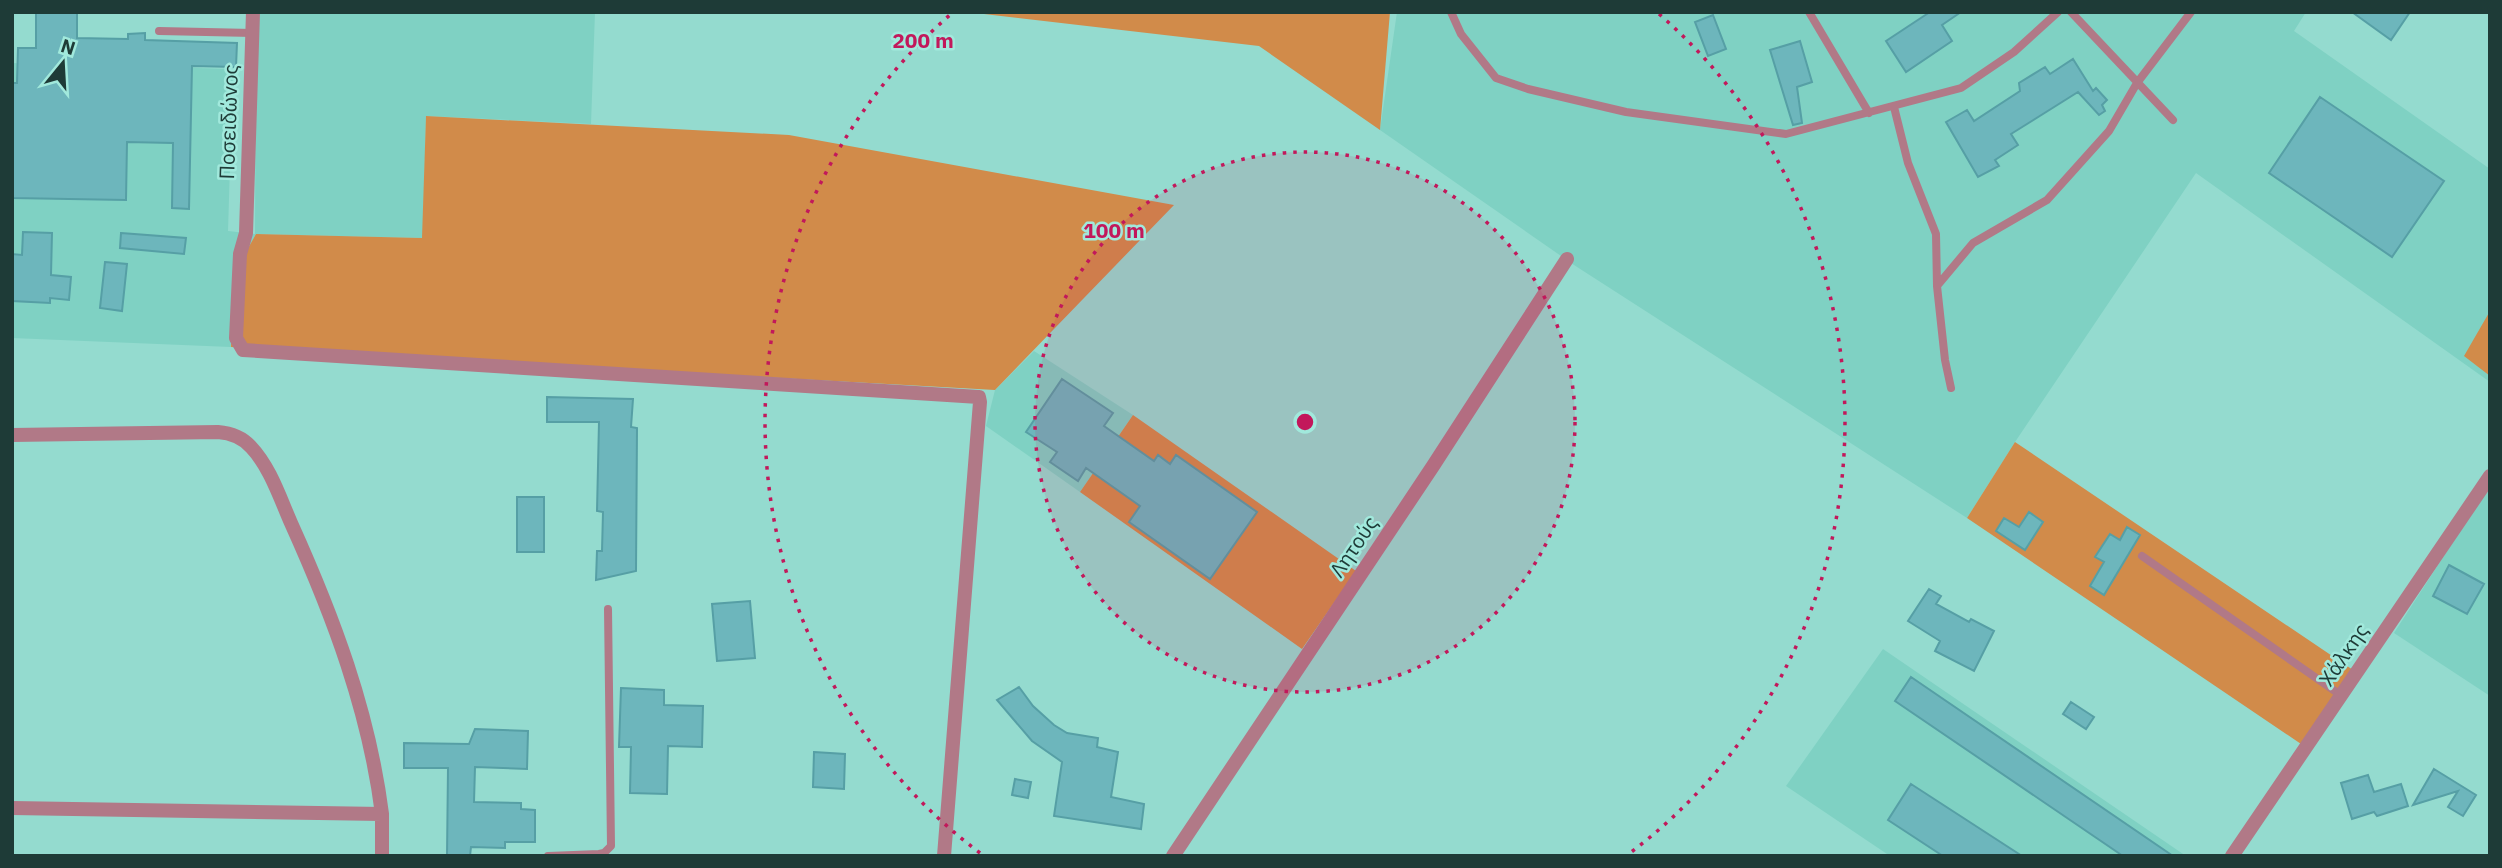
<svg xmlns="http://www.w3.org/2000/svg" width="2502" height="868" font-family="'IBM Plex Sans',sans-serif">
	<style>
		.built { fill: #7fd1c3 }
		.green { fill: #d18b4a }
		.building { fill: #6db6bc; stroke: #569fa5; stroke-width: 2 }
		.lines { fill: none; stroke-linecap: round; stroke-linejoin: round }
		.service { stroke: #b17987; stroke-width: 8 }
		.minor { stroke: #b17987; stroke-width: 14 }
		.ring { fill: none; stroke: #c2185b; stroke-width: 3.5; stroke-dasharray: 3.5 7 }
		.labels { text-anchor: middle; stroke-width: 5; stroke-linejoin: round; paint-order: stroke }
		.street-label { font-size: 21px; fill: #1e3b37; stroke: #a1e9dc }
		.centre { fill: #c2185b; stroke: #a1e9dc; stroke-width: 3.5 }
		.ring-label { font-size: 21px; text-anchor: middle; font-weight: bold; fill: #c2185b; stroke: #a1e9dc; stroke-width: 5; stroke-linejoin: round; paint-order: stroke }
	</style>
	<rect width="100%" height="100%" fill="#94dbcf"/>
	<!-- built -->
	<path class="built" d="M 256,12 L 595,12 L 591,124 L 426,116 L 423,238 L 256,234 L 242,259 L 234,258 L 231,347 L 12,338 L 12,63 L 233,69 L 228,231 L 255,234 Z
		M 1397,12 L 2306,12 L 2294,31 L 2490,169 L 2490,382 L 2196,173 L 2015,442 L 1967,518 L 1574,265 L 1380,130 Z
		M 1034,351 L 1133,415 L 1080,492 L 986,426 L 995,390 Z
		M 2490,485 L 2490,696 L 2394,633 Z
		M 1883,649 L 2186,856 L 1890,856 L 1786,786 Z"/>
	<!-- green -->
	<path class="green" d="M 967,12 L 1390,12 L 1380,130 L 1259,46 Z
		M 426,116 L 789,135 L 1174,205 L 995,390 L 231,347 L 234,258 L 242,259 L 256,234 L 422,238 Z
		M 2490,311 L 2490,376 L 2464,356 Z
		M 1133,415 L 1356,571 L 1302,649 L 1080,492 Z
		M 2015,442 L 2353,670 L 2301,744 L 1967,518 Z"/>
	<!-- building -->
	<path class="building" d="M 36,12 L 77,12 L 77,38 L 128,39 L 128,34 L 145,33 L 145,40 L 237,43 L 236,67 L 192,66 L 189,209 L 172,208 L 173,143 L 127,142 L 126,200 L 12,198 L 12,83 L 17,83 L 18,48 L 36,48 Z
		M 1930,12 L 1961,12 L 1942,25 L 1952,41 L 1906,72 L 1886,41 Z
		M 2352,12 L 2410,12 L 2391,40 Z
		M 1713,15 L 1726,49 L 1708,56 L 1695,22 Z
		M 1800,41 L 1812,82 L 1797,87 L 1802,123 L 1793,125 L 1770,50 Z
		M 2073,59 L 2093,91 L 2096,88 L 2107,100 L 2102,105 L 2105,111 L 2099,115 L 2078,92 L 2011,134 L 2018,145 L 1995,160 L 1999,166 L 1978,177 L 1946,122 L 1967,110 L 1974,121 L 2020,91 L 2019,83 L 2045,67 L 2050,74 Z
		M 2320,97 L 2444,181 L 2392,257 L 2269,173 Z
		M 23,232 L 52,233 L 51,275 L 71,277 L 69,300 L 50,298 L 50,303 L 12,301 L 12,254 L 22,255 Z
		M 121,233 L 186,238 L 184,254 L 120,248 Z
		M 105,262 L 127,264 L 122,311 L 100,308 Z
		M 1062,379 L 1113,413 L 1104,426 L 1154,461 L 1158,455 L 1170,464 L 1176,455 L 1257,512 L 1210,579 L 1129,522 L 1140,506 L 1086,468 L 1078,481 L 1050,462 L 1057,452 L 1026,432 Z
		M 547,397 L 633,399 L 631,427 L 637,428 L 636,571 L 596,580 L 597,551 L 602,551 L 603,512 L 597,511 L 599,422 L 547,422 Z
		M 517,497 L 544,497 L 544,552 L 517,552 Z
		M 2029,512 L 2043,522 L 2025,550 L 1996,531 L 2004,518 L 2019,527 Z
		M 2127,527 L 2140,535 L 2104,595 L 2090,586 L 2104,562 L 2095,557 L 2110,534 L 2120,540 Z
		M 2449,565 L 2484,584 L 2467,614 L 2433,596 Z
		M 1929,589 L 1941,596 L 1936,604 L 1969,622 L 1971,619 L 1994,631 L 1974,671 L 1935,651 L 1940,641 L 1908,621 Z
		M 750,601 L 755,658 L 717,661 L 712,604 Z
		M 1911,677 L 2173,856 L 2123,856 L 1895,701 Z
		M 1019,687 L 1033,706 L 1054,725 L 1067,733 L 1098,738 L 1097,747 L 1118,752 L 1111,797 L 1144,804 L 1141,829 L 1054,816 L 1062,762 L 1032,741 L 997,700 Z
		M 621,688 L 664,690 L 664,705 L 703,706 L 702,747 L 668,746 L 667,794 L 630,793 L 631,747 L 619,747 Z
		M 2071,702 L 2094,717 L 2086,729 L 2063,714 Z
		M 475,729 L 528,731 L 527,769 L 475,767 L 474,802 L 521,803 L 521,809 L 535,810 L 535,842 L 505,842 L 505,848 L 471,847 L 470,856 L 447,856 L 448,768 L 404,768 L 404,743 L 469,744 Z
		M 814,752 L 845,754 L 844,789 L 813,787 Z
		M 2434,769 L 2476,795 L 2463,816 L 2448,807 L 2458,791 L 2413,805 Z
		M 2368,775 L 2374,792 L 2401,784 L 2408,806 L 2377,816 L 2374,812 L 2352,819 L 2341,783 Z
		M 1015,779 L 1031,782 L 1028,798 L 1012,795 Z
		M 1911,784 L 2022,856 L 1943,856 L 1888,820 Z"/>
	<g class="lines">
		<!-- service -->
		<path class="service" d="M 1451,12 L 1461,34 L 1496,78 L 1528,89 L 1626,112 L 1786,134 L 1961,88 L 2014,52 L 2058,12
			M 1809,12 L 1869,113
			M 2071,12 L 2173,120
			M 159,31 L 253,33
			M 1894,107 L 1908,163 L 1936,234 L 1937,286 L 1973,243 L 2047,200 L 2109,131 L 2137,83 L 2191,12
			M 1937,286 L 1945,360 L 1951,388
			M 2142,556 L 2342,696
			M 548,856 L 599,854 L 604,853 L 611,846 L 608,609"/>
		<!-- minor -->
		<path class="minor" d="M 253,12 L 246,233 L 240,254 L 236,338 L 243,350 L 979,397 L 980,402 L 944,856
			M 12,435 L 218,432 C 231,433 242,437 251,447 C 270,467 280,498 291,523 C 333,616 369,711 382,814
			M 12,808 L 382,814 L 382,856
			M 1173,856 L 1433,466 L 1567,259
			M 2232,856 L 2490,476"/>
	</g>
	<!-- distance rings -->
	<circle cx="1305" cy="422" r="270" fill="#c2185b" fill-opacity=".12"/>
	<g class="ring">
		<circle cx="1305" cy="422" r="270"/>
		<path d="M980 853A540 540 0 0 1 951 14M1659 14A540 540 0 0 1 1630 853"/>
	</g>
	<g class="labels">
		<!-- street labels -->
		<g class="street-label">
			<text transform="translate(229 122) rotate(-88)" y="7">Ποσειδώνος</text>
			<text transform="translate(1354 547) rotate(-56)" y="7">Λητούς</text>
			<text transform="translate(2344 655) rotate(-56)" y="7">Χάλκης</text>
		</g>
	</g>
	<circle cx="1305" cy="422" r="10" class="centre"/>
	<g class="ring-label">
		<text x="923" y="48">200 m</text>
		<text x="1114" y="238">100 m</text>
	</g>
	<!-- border -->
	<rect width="2502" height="868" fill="none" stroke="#1e3b37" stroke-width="28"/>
	<!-- north arrow -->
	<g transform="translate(63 63) rotate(18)" stroke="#a1e9dc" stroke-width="5" paint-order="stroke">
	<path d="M0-5L12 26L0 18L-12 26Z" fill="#1e3b37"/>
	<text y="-10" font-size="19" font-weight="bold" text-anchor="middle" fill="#1e3b37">N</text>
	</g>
</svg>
